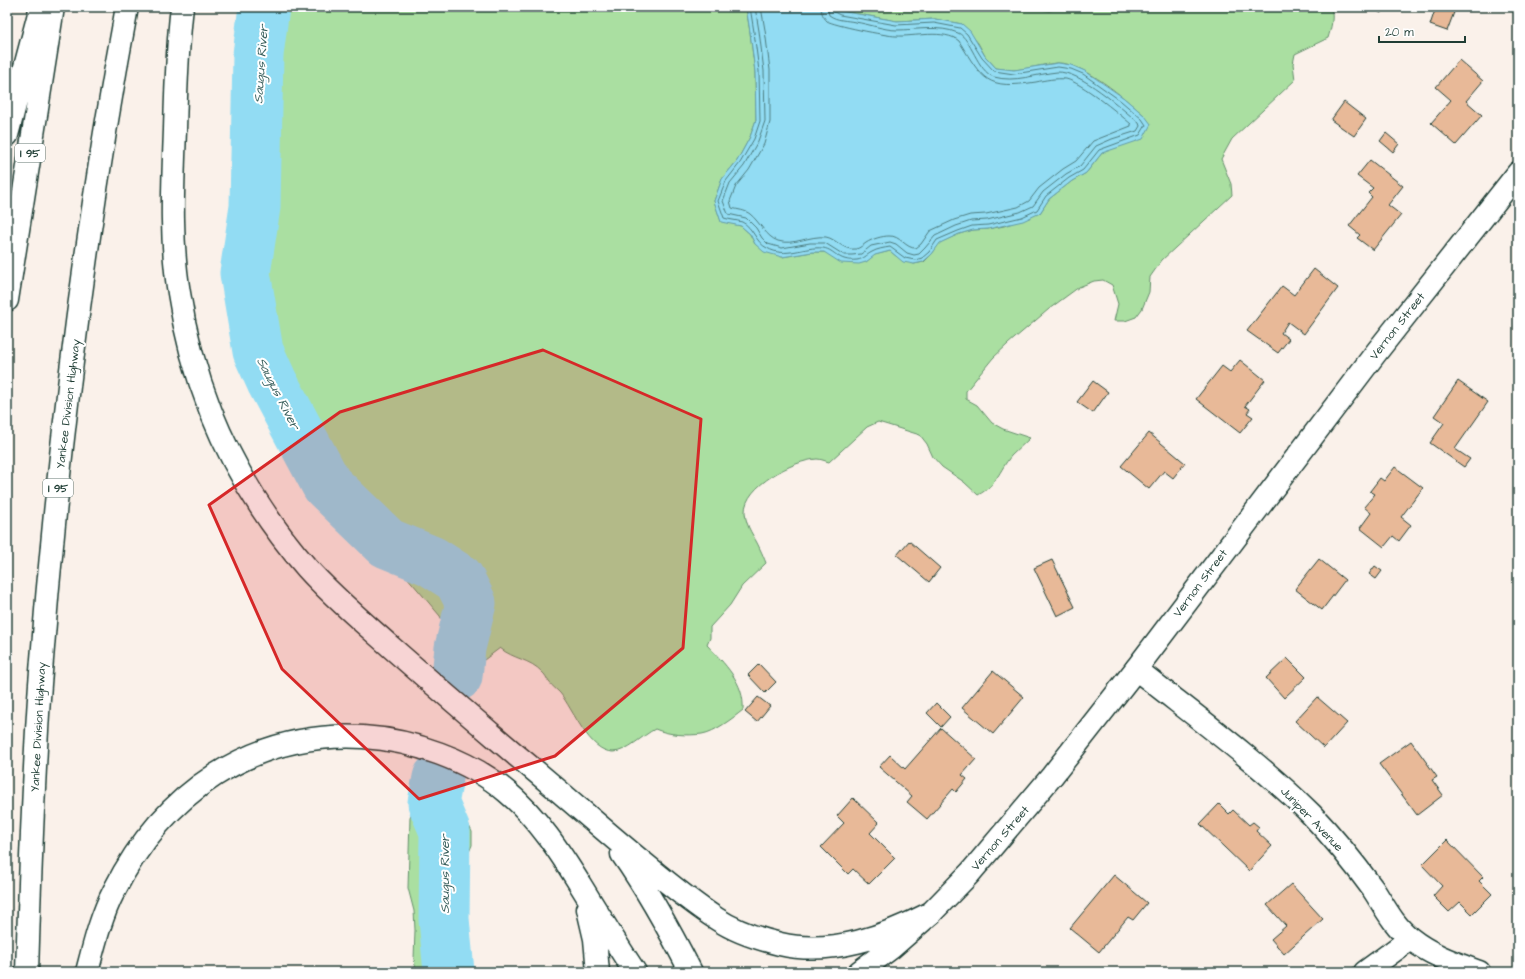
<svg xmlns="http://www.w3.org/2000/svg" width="1525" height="979" font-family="'Architects Daughter',sans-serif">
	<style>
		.green { fill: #aadfa1; stroke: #648e6a }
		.water { fill: #92dcf3; stroke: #649ca7 }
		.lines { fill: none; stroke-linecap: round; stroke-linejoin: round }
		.shore { stroke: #4d7d80; stroke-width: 1 }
		.river { stroke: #92dcf3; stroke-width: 51 }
		.building { fill: #e8b998; stroke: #1f3d34 }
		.street-casing { stroke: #1f3d34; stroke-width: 25 }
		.secondary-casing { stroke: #1f3d34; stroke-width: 25 }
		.highway-casing { stroke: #1f3d34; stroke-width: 25 }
		.street { stroke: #fff; stroke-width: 22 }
		.secondary { stroke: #fff; stroke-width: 22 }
		.highway { stroke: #fff; stroke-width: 22 }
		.marked { fill: #d62828; fill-opacity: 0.2; stroke: #d62828; stroke-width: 3; stroke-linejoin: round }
		.labels { text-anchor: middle; stroke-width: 4; stroke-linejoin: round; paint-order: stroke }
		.shield { fill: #fff; stroke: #627771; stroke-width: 1 }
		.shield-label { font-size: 11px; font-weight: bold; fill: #1f3d34 }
		.street-label { font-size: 12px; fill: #1f3d34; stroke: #fff }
		.water-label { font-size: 13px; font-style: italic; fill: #365d5a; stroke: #fff }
	</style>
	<rect width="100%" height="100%" fill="#faf1ea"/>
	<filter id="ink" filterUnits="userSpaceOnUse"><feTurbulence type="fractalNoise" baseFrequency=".025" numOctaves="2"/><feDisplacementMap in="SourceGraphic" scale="8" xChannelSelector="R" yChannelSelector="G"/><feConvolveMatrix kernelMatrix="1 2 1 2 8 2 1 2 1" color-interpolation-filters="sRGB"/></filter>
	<g filter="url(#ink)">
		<!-- green -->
		<path class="green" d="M 253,7 L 746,7 L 750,32 L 755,72 L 756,120 L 750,137 L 737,161 L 722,179 L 714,201 L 721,221 L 741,226 L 750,234 L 755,244 L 782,257 L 812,252 L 824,252 L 866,262 L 874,255 L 890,251 L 896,256 L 914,264 L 924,262 L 932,254 L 939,243 L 959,234 L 973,230 L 988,229 L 1004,226 L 1040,213 L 1049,199 L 1072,181 L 1086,173 L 1102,153 L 1115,147 L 1145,116 C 1125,99 1084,62 1057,63 C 1043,64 1029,69 1014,70 C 1008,70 1002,69 996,68 L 985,56 L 978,43 L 962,24 L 935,19 L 897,21 L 841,11 L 832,7 L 1033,7 L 1049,11 L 1061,7 L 1331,7 C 1334,18 1331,28 1328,38 L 1295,54 L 1293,64 L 1295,80 L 1232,139 L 1221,159 L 1231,184 L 1232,195 L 1162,260 L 1150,277 L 1149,292 L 1142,309 L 1136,317 L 1125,321 L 1114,321 L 1118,304 L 1112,285 L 1103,280 L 1094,281 L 1079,287 L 1049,309 L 1008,344 L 993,358 L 966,391 L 966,399 L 977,405 L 992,423 L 1003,429 L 1030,438 C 1024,444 1017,450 1011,456 C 999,471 997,485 978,495 L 964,482 L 942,467 L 933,457 L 927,444 L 920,435 L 888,425 L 878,422 L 867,427 L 829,462 C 825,461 821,459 817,459 C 794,460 744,486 745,512 C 746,528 754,535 760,549 C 762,553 764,558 766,563 L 742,586 L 730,605 L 710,627 L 710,638 L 707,645 C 724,663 745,683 743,710 C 733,718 715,732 702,734 C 687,736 669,735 655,729 C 643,735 627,752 613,752 C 589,752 573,709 560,693 C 556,689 552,686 549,682 C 547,679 545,674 542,672 C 530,659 513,659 500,648 L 472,669 L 467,649 L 449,634 L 440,616 L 424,597 L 406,576 L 390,563 L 370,543 L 329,491 L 318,473 L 300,431 L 266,386 L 255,337 L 240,299 L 238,272 L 245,176 L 245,118 L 250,66 Z
			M 437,791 L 448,793 L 458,801 L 472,832 L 472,845 L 465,862 L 461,881 L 464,941 L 467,963 L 466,972 L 416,972 L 414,959 L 415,930 L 414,911 L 408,888 L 410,817 L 415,804 L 427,794 Z"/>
		<!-- water -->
		<path class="water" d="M 746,7 L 832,7 L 841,11 L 897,21 L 935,19 L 962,24 L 970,31 L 985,56 L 996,68 L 1014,70 L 1058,63 L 1071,65 L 1085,71 L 1124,98 L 1145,116 L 1151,124 L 1143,139 L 1102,153 L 1086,173 L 1072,181 L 1049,199 L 1040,213 L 1023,221 L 988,229 L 973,230 L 959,234 L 940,243 L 932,254 L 923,262 L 914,264 L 903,262 L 890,251 L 875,255 L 866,262 L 859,264 L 841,263 L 824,252 L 812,252 L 782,257 L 764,252 L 755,244 L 750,234 L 741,226 L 721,222 L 714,201 L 722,179 L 737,161 L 750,137 L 756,120 L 755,72 L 750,32 Z"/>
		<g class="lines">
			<!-- shore -->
			<path class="shore" d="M 750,7 L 754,32 L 759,71 L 760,121 L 754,139 L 740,163 L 726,181 L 718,201 L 724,218 C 730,220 736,220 742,222 C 753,227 756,243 767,248 C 786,259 804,246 823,248 C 836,250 837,262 857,260 C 864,259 866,255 872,252 C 877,249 884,248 890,247 L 905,258 L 915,260 L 922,258 L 929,252 L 937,240 L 958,231 L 972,226 L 988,225 L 1022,217 L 1037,210 L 1046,196 L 1069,178 L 1083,170 L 1099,150 L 1140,135 L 1146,125 L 1142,119 L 1121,101 L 1083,74 L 1071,69 L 1058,67 L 1014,74 L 994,71 L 982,58 L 967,34 L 960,28 L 934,23 L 896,25 L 840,15 L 834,12 L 832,7
				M 755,7 L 759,31 L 764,71 L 765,121 L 758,141 L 744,166 L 730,183 L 723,201 L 728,214 L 746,218 L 756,228 L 762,238 L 768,244 L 782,248 L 810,243 L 825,243 L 844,255 L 852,255 L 861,254 L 871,246 L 890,242 L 896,244 L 907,253 L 914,255 L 919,254 L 925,248 L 935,236 L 956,226 L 971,221 L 987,220 L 1020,212 L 1033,206 L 1043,192 L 1066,174 L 1080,166 L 1096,146 L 1112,139 L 1137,131 L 1140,126 L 1139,123 C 1121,108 1081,71 1057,72 C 1036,74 1015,83 994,77 C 977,71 971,38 958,33 C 939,25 917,30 897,30 C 884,30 869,24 855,22 C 847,20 837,21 829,15 L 827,7
				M 761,7 L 765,30 L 770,70 L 770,122 L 764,144 L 749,170 L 736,186 L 730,201 L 732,208 C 738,210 745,210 750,214 C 760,222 766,237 778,241 C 793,246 810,235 826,237 C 837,239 843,251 856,249 C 860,248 863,245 866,243 C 872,239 882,236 889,236 C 900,235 906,249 916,248 L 921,244 L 930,231 L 954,220 L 970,215 L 986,214 L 1000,211 L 1018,207 L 1029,201 L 1039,188 L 1063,169 L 1076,161 L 1093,141 L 1131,126 L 1131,124 C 1117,112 1082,83 1066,79 C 1056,78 1045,80 1036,82 C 986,90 983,80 959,41 C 945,29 913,37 896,36 C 886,36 833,25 827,21 C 823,17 821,12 821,7"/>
			<!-- river -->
			<path class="river" d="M 264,7 L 258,55 L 255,207 L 245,273 L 258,351 L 272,382 L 327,485 L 387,543 L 431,561 L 459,579 L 471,603 L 460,648 L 457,676
				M 438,778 L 433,803 L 445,831 L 444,919 L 449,972"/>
		</g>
		<!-- building -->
		<path class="building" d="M 1369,7 L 1383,7 L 1381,13 Z
			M 1436,7 L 1456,7 L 1447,31 L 1430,25 Z
			M 1459,60 L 1483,81 L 1466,101 L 1482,115 L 1456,145 L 1431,123 L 1451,100 L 1436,87 Z
			M 1344,102 L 1366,119 L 1354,136 L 1331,120 Z
			M 1386,133 L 1399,144 L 1393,152 L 1380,141 Z
			M 1370,160 L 1403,186 L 1388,205 L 1401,215 L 1373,250 L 1357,238 L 1360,235 L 1349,226 L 1372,197 L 1368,193 L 1373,188 L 1357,176 Z
			M 1314,269 L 1338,288 L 1304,334 L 1288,322 L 1281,333 L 1289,339 L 1278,353 L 1247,331 L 1282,286 L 1294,295 Z
			M 1240,360 L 1265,380 L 1245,406 L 1250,409 L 1247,413 L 1253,417 L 1240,433 L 1196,399 L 1222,366 L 1230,372 Z
			M 1093,381 L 1108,392 L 1093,413 L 1077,402 Z
			M 1458,381 L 1488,402 L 1455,449 L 1470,459 L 1464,467 L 1430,443 L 1444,423 L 1434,416 Z
			M 1149,433 L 1185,463 L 1173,478 L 1164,471 L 1149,489 L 1121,466 Z
			M 1395,467 L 1423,488 L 1401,517 L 1411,525 L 1399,541 L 1393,536 L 1384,547 L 1360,528 L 1371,513 L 1364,507 L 1375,494 L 1370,491 L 1380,478 L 1384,481 Z
			M 909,541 L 940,568 L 929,582 L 897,555 Z
			M 1319,559 L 1345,580 L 1322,610 L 1295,589 Z
			M 1052,560 L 1075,607 L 1057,616 L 1034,568 Z
			M 1375,566 L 1382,571 L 1376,579 L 1369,574 Z
			M 1287,658 L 1306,677 L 1284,698 L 1266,678 Z
			M 759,664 L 776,682 L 765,693 L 748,675 Z
			M 993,671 L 1024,697 L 993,734 L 962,708 Z
			M 758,697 L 770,706 L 757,722 L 745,712 Z
			M 1317,697 L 1347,723 L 1324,748 L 1295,721 Z
			M 936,703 L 950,717 L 941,727 L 927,713 Z
			M 941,728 L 976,759 L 962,775 L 967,779 L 956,792 L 953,789 L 927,819 L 907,802 L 912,796 L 879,767 L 890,755 L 905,769 Z
			M 1411,741 L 1437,777 L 1432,780 L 1443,795 L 1417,815 L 1379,764 Z
			M 853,798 L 879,823 L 870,833 L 895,858 L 869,884 L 853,869 L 848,874 L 821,847 L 844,823 L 837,816 Z
			M 1219,804 L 1229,814 L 1233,810 L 1249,825 L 1253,822 L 1259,827 L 1256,831 L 1272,846 L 1249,871 L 1200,824 Z
			M 1447,840 L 1483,877 L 1479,881 L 1492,894 L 1472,914 L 1460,902 L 1449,912 L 1433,896 L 1442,886 L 1422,865 Z
			M 1114,875 L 1147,903 L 1133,920 L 1128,917 L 1099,952 L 1070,928 Z
			M 1291,884 L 1323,919 L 1284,954 L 1271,939 L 1286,926 L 1267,905 Z"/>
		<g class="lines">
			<defs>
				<path id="street" d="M 1136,669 C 1195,716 1257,761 1311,814 C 1333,837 1354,863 1373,889 C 1384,906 1394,926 1411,939 C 1431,955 1455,963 1479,972
					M 1365,972 L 1410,939"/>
				<path id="secondary" d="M 859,972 L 891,948 L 931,913 L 970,873 L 1052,776 L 1136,669 L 1375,354 L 1518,173"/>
				<path id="highway" d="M 182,7 C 177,48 176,89 175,130 C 173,184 170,239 179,293 C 185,334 196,374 211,412 C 234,469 267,522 307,568 C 333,597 363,622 392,648 C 433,684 474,719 516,755 C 560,791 602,829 646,865 C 669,884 692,903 717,919 C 735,931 759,939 780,944 C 832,956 886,936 931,913
					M 7,135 L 40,10
					M 7,300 L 53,7
					M 622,854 C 648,891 670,931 691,972
					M 588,909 L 595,939 L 598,972
					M 27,972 C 30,876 33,780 40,684 C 57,458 85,231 127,7
					M 87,972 C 94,945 101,916 114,891 C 163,793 252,731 363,737 C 412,740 470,760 507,792 C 538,818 560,852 581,886 C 599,915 616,944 635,972"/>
			</defs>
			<!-- street casing -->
			<use href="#street" class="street-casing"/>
			<!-- secondary casing -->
			<use href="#secondary" class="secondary-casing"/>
			<!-- highway casing -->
			<use href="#highway" class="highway-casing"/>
			<!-- street -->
			<use href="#street" class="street"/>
			<!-- secondary -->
			<use href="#secondary" class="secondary"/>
			<!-- highway -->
			<use href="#highway" class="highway"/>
		</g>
	</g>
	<!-- marked area -->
	<path class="marked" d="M 543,350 L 701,419 L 683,648 L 555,756 L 419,799 L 282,669 L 209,505 L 340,412 Z"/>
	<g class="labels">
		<!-- shield labels -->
		<g class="shield">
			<rect x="15" y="144" width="30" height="18" rx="3"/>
			<rect x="43" y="479" width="30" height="18" rx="3"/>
		</g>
		<g class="shield-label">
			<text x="30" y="157">I 95</text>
			<text x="58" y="492">I 95</text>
		</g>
		<!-- street labels -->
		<g class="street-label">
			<text transform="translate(1397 326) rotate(-52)" y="4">Vernon Street</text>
			<text transform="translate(68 404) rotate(-83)" y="4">Yankee Division Highway</text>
			<text transform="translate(1200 583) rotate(-53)" y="4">Vernon Street</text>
			<text transform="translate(38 727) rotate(-87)" y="4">Yankee Division Highway</text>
			<text transform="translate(1312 819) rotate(46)" y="4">Juniper Avenue</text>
			<text transform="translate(1000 838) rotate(-49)" y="4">Vernon Street</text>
		</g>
		<!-- water labels -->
		<g class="water-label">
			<text transform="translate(260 64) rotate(-86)" y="5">Saugus River</text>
			<text transform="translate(279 393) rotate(63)" y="5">Saugus River</text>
			<text transform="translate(444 874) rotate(-90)" y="5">Saugus River</text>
		</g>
	</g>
	<!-- margin -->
	<rect width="1525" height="979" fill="none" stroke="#fff" stroke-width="24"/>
	<rect x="12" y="12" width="1501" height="955" fill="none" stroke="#1f3d34" stroke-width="1.5" filter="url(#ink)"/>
	<!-- scale -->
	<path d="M1379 36v6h86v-6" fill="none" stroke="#1f3d34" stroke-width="2"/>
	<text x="1385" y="36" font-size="12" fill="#1f3d34" stroke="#ffffff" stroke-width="3" paint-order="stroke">20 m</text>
</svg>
